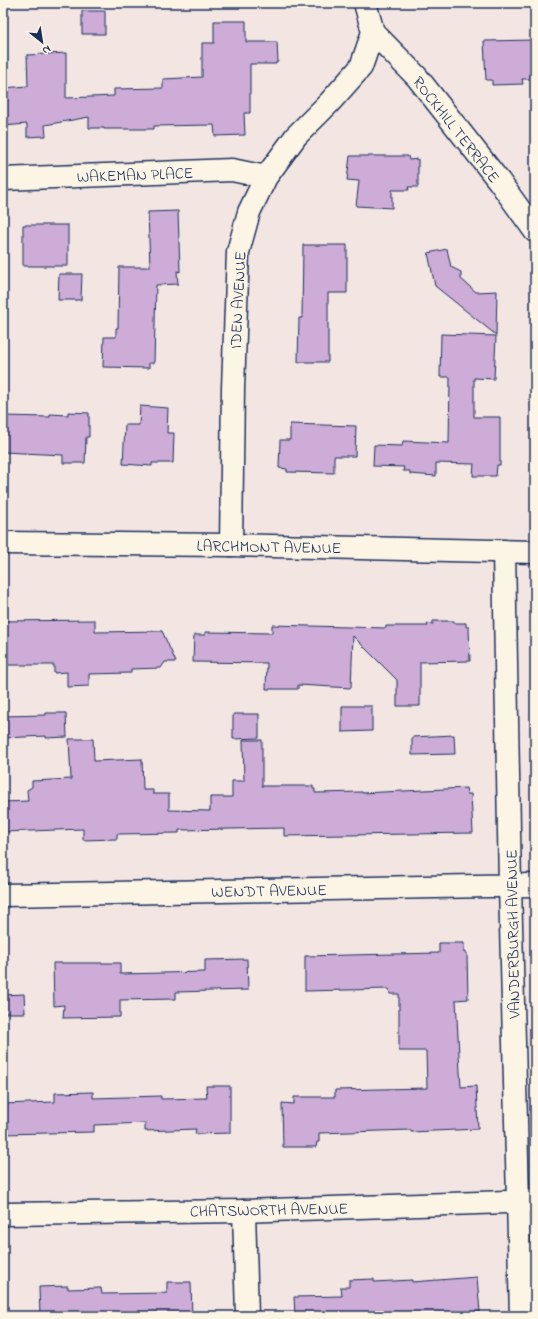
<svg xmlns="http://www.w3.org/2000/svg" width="538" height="1319" font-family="'Indie Flower',sans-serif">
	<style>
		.built { fill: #e8d5df }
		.building { fill: #cdacd7; stroke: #1b2f5e }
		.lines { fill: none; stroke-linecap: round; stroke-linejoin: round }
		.street-casing { stroke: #1b2f5e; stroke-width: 25 }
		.secondary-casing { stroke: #1b2f5e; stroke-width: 25 }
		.street { stroke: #fcf5e5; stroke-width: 22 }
		.secondary { stroke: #fcf5e5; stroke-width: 22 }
		.labels { text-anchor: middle; stroke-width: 3.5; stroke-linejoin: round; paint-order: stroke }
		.street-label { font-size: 16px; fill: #1b2f5e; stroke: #fcf5e5 }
	</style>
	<rect width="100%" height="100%" fill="#f3e6e2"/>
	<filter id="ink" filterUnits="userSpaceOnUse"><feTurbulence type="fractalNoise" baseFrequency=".025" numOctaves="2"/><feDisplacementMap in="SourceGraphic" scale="8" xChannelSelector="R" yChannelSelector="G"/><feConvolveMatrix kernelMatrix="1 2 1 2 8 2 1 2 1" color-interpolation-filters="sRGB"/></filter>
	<g filter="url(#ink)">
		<!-- built -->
		<path class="built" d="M 528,1026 L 535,1026 L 535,1174 L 531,1174 Z"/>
		<!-- building -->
		<path class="building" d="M 82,11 L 105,11 L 105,34 L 82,34 Z
			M 214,21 L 246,21 L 246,42 L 277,42 L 278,62 L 276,62 L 276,64 L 250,64 L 250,113 L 244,113 L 245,135 L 215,136 L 214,125 L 154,126 L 154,129 L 104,129 L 104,128 L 89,128 L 89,117 L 45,125 L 46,136 L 27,137 L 27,124 L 3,126 L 3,88 L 28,86 L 27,55 L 66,53 L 66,98 L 114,96 L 114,89 L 163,88 L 163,79 L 202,77 L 202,43 L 214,43 Z
			M 535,40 L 535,79 L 522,79 L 523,84 L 492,85 L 492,80 L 486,80 L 484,41 Z
			M 350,156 L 408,156 L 409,160 L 418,159 L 418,187 L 408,187 L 409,190 L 392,190 L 392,208 L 356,206 L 359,181 L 347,180 Z
			M 178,211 L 180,272 L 177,271 L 178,284 L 156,285 L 154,363 L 149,363 L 149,368 L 103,367 L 104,337 L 116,337 L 116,328 L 118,328 L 119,267 L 150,267 L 148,212 Z
			M 23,225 L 68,225 L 68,266 L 23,266 Z
			M 303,245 L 347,245 L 347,293 L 328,293 L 328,362 L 298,362 L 299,318 L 302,318 Z
			M 447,249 L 451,267 L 461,272 L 461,279 L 476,292 L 497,291 L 496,335 L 435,286 L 428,253 Z
			M 59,274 L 82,274 L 81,300 L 58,300 Z
			M 441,334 L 496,336 L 494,379 L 474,378 L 474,417 L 500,417 L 500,465 L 497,465 L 496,476 L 473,476 L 474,464 L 436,463 L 436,476 L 410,474 L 410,471 L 403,471 L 404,467 L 373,466 L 374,445 L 402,446 L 403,441 L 449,443 L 450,377 L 440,377 Z
			M 140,406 L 168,408 L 167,433 L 174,433 L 173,463 L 152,463 L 152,466 L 123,464 L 125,425 L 139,425 Z
			M 68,412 L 89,413 L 89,437 L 86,437 L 85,463 L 63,463 L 63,455 L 3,452 L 3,416 L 50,417 L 50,414 L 68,415 Z
			M 290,424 L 356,426 L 355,456 L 334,456 L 334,473 L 287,472 L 287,469 L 279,468 L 280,440 L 290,440 Z
			M 95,620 L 95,632 L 162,631 L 176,662 L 165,662 L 161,668 L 131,669 L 131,673 L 89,674 L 89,686 L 67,687 L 67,672 L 54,673 L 54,665 L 7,665 L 7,652 L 3,652 L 3,621 Z
			M 433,621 L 454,621 L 454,623 L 466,623 L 466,627 L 469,627 L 470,661 L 420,662 L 420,706 L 397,706 L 397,680 L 353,636 L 351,688 L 298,685 L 298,689 L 266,689 L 267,663 L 193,662 L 194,635 L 205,635 L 205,632 L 272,633 L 272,625 L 386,628 L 386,626 L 428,626 L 427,623 L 433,624 Z
			M 342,706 L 372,706 L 372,731 L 342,732 Z
			M 46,713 L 66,713 L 67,737 L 46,738 L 46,736 L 3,738 L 3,716 L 46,715 Z
			M 233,714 L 259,714 L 259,738 L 233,739 Z
			M 454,735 L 455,754 L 412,755 L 412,737 Z
			M 69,739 L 93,739 L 94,761 L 142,759 L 143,790 L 153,790 L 153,794 L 169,794 L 169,810 L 210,811 L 210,797 L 232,797 L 232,781 L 244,781 L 243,740 L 262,740 L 262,786 L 313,786 L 313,789 L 315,789 L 315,793 L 362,792 L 362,793 L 466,788 L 467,794 L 471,794 L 473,833 L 284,836 L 284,828 L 179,830 L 179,833 L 117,834 L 117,839 L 83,840 L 83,829 L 3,832 L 3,802 L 28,801 L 27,790 L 32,787 L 32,781 L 71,779 Z
			M 439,943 L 464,943 L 464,953 L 467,953 L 468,999 L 456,1000 L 460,1072 L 461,1087 L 476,1086 L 478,1129 L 411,1132 L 411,1130 L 319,1133 L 319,1142 L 317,1142 L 316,1147 L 283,1147 L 282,1103 L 294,1104 L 294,1097 L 335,1097 L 335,1090 L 427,1088 L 426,1051 L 399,1051 L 399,994 L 390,994 L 389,989 L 305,991 L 305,956 L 439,953 Z
			M 247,959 L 248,990 L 176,992 L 176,999 L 120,1000 L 120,1017 L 63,1018 L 64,1005 L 54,1006 L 53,963 L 120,963 L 120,974 L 205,972 L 205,960 Z
			M 24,994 L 25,1013 L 3,1013 L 3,995 Z
			M 206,1086 L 230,1086 L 230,1133 L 195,1134 L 196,1129 L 145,1131 L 145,1123 L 94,1125 L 94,1132 L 3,1134 L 3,1104 L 55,1102 L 55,1093 L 93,1092 L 93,1098 L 161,1096 L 161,1099 L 207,1098 Z
			M 477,1277 L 480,1312 L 465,1313 L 466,1316 L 394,1316 L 393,1313 L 328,1314 L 328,1316 L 295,1316 L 294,1297 L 342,1296 L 341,1287 L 349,1287 L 349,1280 L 374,1279 L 374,1282 L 412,1280 L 412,1282 Z
			M 167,1282 L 191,1282 L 192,1316 L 40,1316 L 39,1287 L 68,1286 L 68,1289 L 101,1288 L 102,1294 L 167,1293 Z"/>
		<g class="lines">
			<defs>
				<path id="street" d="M 373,32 L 417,77 L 499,181 L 535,231
					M 3,179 L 232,170 L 266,177
					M 231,545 L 233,388 L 238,252 L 249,212 L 266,177 L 296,136 L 329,103 L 361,67 L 373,32 L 365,3
					M 504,551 L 510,886 L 521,1316
					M 3,895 L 535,885
					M 244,1211 L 247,1316"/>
				<path id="secondary" d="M 3,543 L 231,545 L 535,552
					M 3,1214 L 244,1211 L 535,1201"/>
			</defs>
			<!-- street casing -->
			<use href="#street" class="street-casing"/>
			<!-- secondary casing -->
			<use href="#secondary" class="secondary-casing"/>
			<!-- street -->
			<use href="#street" class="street"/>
			<!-- secondary -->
			<use href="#secondary" class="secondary"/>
		</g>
	</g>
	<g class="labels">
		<!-- street labels -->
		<g class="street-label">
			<text transform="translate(457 129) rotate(52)" y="6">ROCKHILL TERRACE</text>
			<text transform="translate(135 174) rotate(-2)" y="6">WAKEMAN PLACE</text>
			<text transform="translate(237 300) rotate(-87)" y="6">IDEN AVENUE</text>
			<text transform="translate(269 546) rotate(1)" y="6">LARCHMONT AVENUE</text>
			<text transform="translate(269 890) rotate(-1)" y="6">WENDT AVENUE</text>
			<text transform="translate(512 934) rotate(-91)" y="6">VANDERBURGH AVENUE</text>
			<text transform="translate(269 1209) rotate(-1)" y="6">CHATSWORTH AVENUE</text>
		</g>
	</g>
	<!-- margin -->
	<rect width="538" height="1319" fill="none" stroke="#fcf5e5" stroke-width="16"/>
	<rect x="8" y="8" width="522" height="1303" fill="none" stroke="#1b2f5e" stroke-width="1.5" filter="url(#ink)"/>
	<!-- north arrow -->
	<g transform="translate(42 42) rotate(150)" stroke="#fcf5e5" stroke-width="3" paint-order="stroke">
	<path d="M0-3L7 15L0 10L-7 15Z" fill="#1b2f5e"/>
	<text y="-6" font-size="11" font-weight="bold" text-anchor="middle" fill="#1b2f5e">N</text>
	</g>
</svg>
